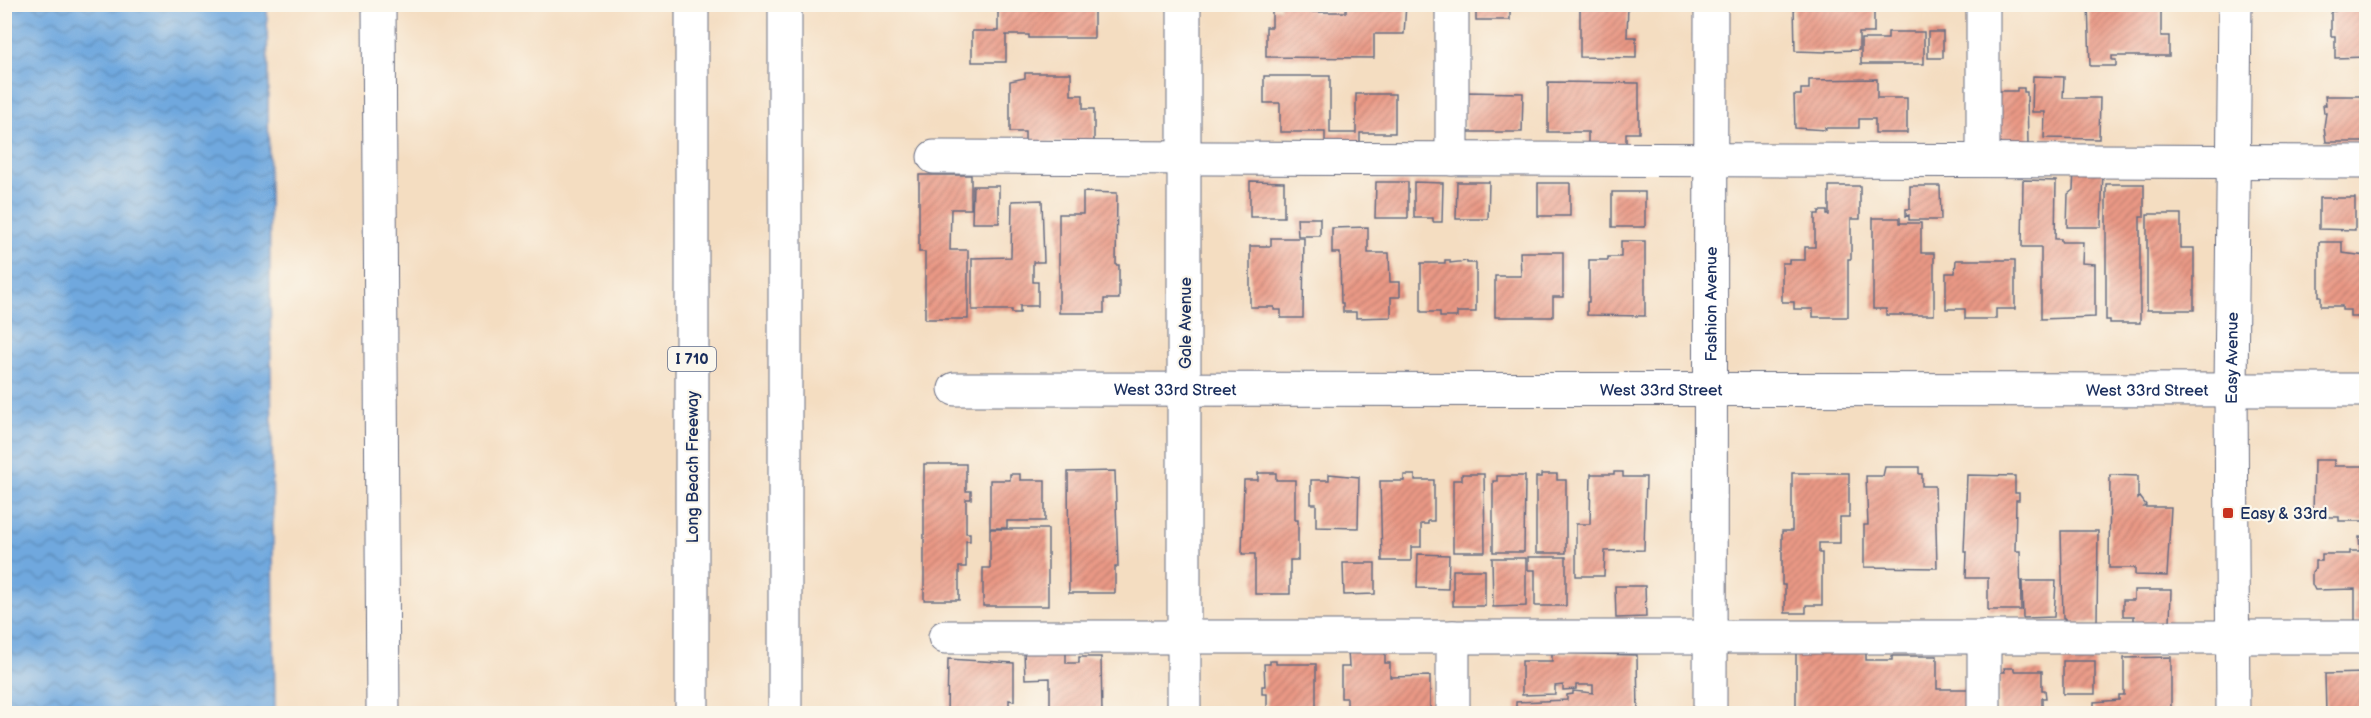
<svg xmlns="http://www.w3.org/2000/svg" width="2371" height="718" font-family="'Balsamiq Sans',sans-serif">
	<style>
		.water { fill: url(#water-waves); stroke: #456c9e; stroke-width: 1.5 }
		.building { fill: url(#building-hatch) }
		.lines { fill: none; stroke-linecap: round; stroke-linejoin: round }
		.minor-casing { stroke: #676c81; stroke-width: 35 }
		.highway-casing { stroke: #676c81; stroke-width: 35 }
		.minor { stroke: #fff; stroke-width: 33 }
		.highway { stroke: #fff; stroke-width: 33 }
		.poi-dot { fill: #c8321e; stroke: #fbf7ec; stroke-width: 2 }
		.labels { text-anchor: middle; stroke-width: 4.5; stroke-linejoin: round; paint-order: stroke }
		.shield { fill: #fbf7ec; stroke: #5e6b89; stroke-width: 1.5 }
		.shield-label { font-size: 15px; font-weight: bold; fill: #1b2f5e }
		.street-label { font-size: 16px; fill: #1b2f5e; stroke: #fbf7ec }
		.poi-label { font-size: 16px; fill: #1b2f5e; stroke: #fbf7ec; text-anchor: start }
	</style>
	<defs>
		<pattern id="water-waves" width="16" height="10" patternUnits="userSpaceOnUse" patternTransform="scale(1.5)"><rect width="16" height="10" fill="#6fa8de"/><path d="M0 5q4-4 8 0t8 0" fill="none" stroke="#5a89b7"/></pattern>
		<pattern id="building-hatch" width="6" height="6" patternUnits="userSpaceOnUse" patternTransform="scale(1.5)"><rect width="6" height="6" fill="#ea9985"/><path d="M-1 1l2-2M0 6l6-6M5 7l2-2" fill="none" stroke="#bd7d70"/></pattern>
	</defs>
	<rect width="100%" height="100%" fill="#fbf7ec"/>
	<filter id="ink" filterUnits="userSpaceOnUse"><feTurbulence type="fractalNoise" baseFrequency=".0167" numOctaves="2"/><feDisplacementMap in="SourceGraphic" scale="12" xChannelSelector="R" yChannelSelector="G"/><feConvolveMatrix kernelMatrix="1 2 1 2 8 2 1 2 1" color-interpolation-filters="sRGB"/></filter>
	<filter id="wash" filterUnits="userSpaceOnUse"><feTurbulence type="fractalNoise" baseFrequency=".008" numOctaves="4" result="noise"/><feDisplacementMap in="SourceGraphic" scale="24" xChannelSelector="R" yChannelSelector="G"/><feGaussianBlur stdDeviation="1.35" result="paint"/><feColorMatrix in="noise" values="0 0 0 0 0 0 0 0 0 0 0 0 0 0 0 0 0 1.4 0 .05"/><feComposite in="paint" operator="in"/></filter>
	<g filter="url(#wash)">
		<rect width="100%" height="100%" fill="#f4ddc1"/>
		<!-- water -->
		<path class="water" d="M 4,5 L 267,5 L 275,713 L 5,713 Z"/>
		<g id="blocks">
			<!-- building -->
			<path class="building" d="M 998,4 L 1094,4 L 1094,38 L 1029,38 L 1029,35 L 1006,35 L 1006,62 L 972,62 L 972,31 L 998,31 Z
				M 1280,4 L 1315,4 L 1313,12 L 1346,12 L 1346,4 L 1406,4 L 1404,34 L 1374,34 L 1374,58 L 1266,57 L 1266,27 L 1272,27 L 1272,8 L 1280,8 Z
				M 1476,4 L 1510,4 L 1510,20 L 1476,20 Z
				M 1580,4 L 1628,4 L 1627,37 L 1636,37 L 1636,58 L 1580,57 Z
				M 1794,4 L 1856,4 L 1856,11 L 1874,11 L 1874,33 L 1859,33 L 1859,50 L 1826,51 L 1826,52 L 1795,51 Z
				M 2088,4 L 2161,4 L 2161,36 L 2169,36 L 2169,56 L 2112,56 L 2112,60 L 2116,60 L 2116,66 L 2090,66 Z
				M 2335,4 L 2366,4 L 2366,57 L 2335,58 L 2335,36 L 2331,36 L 2331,11 L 2335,11 Z
				M 1888,32 L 1924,32 L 1924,64 L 1861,64 L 1861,39 L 1888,39 Z
				M 1928,32 L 1943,32 L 1943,58 L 1928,58 Z
				M 1025,73 L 1071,73 L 1071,95 L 1083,95 L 1083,109 L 1094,109 L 1094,143 L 1025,142 L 1025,132 L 1010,132 L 1010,81 L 1025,78 Z
				M 1264,76 L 1330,76 L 1330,133 L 1356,133 L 1356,94 L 1395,94 L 1395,133 L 1360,133 L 1360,145 L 1325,145 L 1325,132 L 1280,132 L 1280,103 L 1264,103 Z
				M 2033,76 L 2064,77 L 2063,98 L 2100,98 L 2099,139 L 2044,138 L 2045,112 L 2032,112 Z
				M 1877,79 L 1877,98 L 1907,98 L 1907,133 L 1875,133 L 1875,119 L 1859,119 L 1859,128 L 1825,128 L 1826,130 L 1795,128 L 1794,95 L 1801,95 L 1801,89 L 1809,89 L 1809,80 Z
				M 1548,82 L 1639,83 L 1639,133 L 1626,133 L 1626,146 L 1588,145 L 1588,132 L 1548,132 Z
				M 2017,88 L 2024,88 L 2024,92 L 2027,92 L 2028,145 L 1995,145 L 1995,91 L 2017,91 Z
				M 2366,90 L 2366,142 L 2326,142 L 2324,127 L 2326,113 L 2324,113 L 2323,105 L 2326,105 L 2325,96 L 2363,96 L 2363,91 Z
				M 1464,92 L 1523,93 L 1522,132 L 1466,132 Z
				M 2074,170 L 2103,170 L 2101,227 L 2067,227 L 2068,194 L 2073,190 Z
				M 919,175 L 971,175 L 971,209 L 951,209 L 950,250 L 968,250 L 968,319 L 925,319 L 925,252 L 919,252 Z
				M 2023,180 L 2056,181 L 2055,239 L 2061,239 L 2061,242 L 2083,242 L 2082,263 L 2095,264 L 2095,317 L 2041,319 L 2041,247 L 2022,247 Z
				M 1250,181 L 1284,182 L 1284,217 L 1250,217 Z
				M 1376,182 L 1408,182 L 1408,218 L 1375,218 Z
				M 1414,182 L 1443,183 L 1442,222 L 1433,222 L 1433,218 L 1414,218 Z
				M 1457,182 L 1489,182 L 1488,219 L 1456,219 Z
				M 1538,183 L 1570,183 L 1570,216 L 1538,216 Z
				M 2106,184 L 2144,184 L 2144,217 L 2140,217 L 2140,323 L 2110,323 L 2110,320 L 2106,320 Z
				M 973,186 L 999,186 L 999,223 L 972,223 Z
				M 1829,186 L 1860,186 L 1860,219 L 1851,219 L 1851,259 L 1848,259 L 1848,317 L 1813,317 L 1813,309 L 1794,309 L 1794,302 L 1782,302 L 1782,263 L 1789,263 L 1789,260 L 1805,260 L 1805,247 L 1815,247 L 1815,214 L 1819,214 L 1819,211 L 1827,211 L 1827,215 L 1829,215 Z
				M 1910,186 L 1940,186 L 1941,220 L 1909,220 L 1909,215 L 1906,216 L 1906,209 L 1910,209 Z
				M 1083,192 L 1117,193 L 1116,265 L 1119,265 L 1119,299 L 1104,299 L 1104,313 L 1059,313 L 1059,214 L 1083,214 Z
				M 1612,192 L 1645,192 L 1645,227 L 1612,227 Z
				M 2319,198 L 2355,198 L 2355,230 L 2319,229 Z
				M 1042,200 L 1044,262 L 1033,262 L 1033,282 L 1038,282 L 1038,306 L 1020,306 L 1020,313 L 1012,313 L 1012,310 L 972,310 L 972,258 L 1011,257 L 1012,201 Z
				M 2147,214 L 2181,214 L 2181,248 L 2194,248 L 2194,310 L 2147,310 Z
				M 1297,218 L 1320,218 L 1320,236 L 1298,236 Z
				M 1873,218 L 1900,218 L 1900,223 L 1921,223 L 1921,253 L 1934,253 L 1934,315 L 1886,315 L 1886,309 L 1873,309 Z
				M 1368,227 L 1368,253 L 1389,253 L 1390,282 L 1400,282 L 1400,297 L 1391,297 L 1391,317 L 1356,318 L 1356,312 L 1343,312 L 1343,303 L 1341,303 L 1340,253 L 1332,253 L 1332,228 Z
				M 1271,238 L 1304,238 L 1303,318 L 1281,318 L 1281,310 L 1274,310 L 1274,307 L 1250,307 L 1250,246 L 1271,246 Z
				M 1621,241 L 1645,241 L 1645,316 L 1587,315 L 1587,302 L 1589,302 L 1589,260 L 1608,260 L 1608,257 L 1621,257 Z
				M 2319,242 L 2342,242 L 2342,253 L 2366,256 L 2366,317 L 2350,317 L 2350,310 L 2342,310 L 2342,306 L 2321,306 L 2321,296 L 2319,296 Z
				M 1520,252 L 1563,252 L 1563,297 L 1553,297 L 1553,317 L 1495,317 L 1495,276 L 1521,276 Z
				M 1445,260 L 1450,260 L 1450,263 L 1467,261 L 1467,263 L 1476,263 L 1476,312 L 1457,312 L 1457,317 L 1440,317 L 1440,312 L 1421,312 L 1421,263 L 1445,263 Z
				M 1956,260 L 2015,260 L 2015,309 L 1996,309 L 1996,319 L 1965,319 L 1965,309 L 1946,309 L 1946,273 L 1955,273 Z
				M 2314,460 L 2334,460 L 2334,466 L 2366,466 L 2366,521 L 2339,521 L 2339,517 L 2313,517 Z
				M 924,464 L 966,464 L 966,491 L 971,491 L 971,499 L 966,499 L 966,533 L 970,533 L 970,541 L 966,541 L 966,567 L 959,567 L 959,600 L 924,600 Z
				M 1885,467 L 1919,467 L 1919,474 L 1922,474 L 1922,486 L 1935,486 L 1937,568 L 1864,567 L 1864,525 L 1868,525 L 1866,476 L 1883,476 Z
				M 1115,471 L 1118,567 L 1115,567 L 1115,593 L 1069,593 L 1068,472 Z
				M 1614,472 L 1623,472 L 1623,477 L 1646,477 L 1644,550 L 1605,551 L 1604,576 L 1576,576 L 1576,524 L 1590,524 L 1591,474 L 1614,474 Z
				M 1258,473 L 1276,473 L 1276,480 L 1295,480 L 1295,520 L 1298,520 L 1298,560 L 1290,560 L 1290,594 L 1255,594 L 1255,554 L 1242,554 L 1244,480 L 1258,480 Z
				M 1792,473 L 1849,473 L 1849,517 L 1840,517 L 1840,543 L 1819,543 L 1819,553 L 1822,553 L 1822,605 L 1806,605 L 1806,613 L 1785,613 L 1785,585 L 1782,585 L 1782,531 L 1792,531 Z
				M 1010,474 L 1020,474 L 1020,480 L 1045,480 L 1045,521 L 1007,521 L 1007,528 L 990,528 L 990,480 L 1010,480 Z
				M 1329,474 L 1359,477 L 1358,528 L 1316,527 L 1316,504 L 1311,504 L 1311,480 L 1329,480 Z
				M 1462,474 L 1484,474 L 1485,552 L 1453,552 L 1453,480 L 1462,480 Z
				M 1541,474 L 1557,474 L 1557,480 L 1566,480 L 1566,553 L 1536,553 L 1536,477 L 1541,477 Z
				M 1404,475 L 1415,475 L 1415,480 L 1434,480 L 1434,521 L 1428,521 L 1428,524 L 1421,524 L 1421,547 L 1411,547 L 1411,561 L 1382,561 L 1380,481 L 1404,481 Z
				M 1967,475 L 2015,476 L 2015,493 L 2019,493 L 2019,500 L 2016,500 L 2015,551 L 2020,551 L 2021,610 L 1988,610 L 1988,578 L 1966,578 L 1967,552 L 1964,552 Z
				M 2110,475 L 2138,476 L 2138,499 L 2140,497 L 2146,505 L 2144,507 L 2171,507 L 2167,576 L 2135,575 L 2135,568 L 2109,568 Z
				M 1497,476 L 1525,476 L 1524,552 L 1493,552 L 1493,481 L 1497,481 Z
				M 990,529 L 1048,529 L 1048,606 L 983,606 L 983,568 L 990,568 Z
				M 2061,531 L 2098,531 L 2097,623 L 2065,622 L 2065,618 L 2063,618 Z
				M 2359,537 L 2366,537 L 2366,568 L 2362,568 L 2362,574 L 2366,574 L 2366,621 L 2355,621 L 2355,589 L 2315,590 L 2312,584 L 2312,572 L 2315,568 L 2315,561 L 2322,561 L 2322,554 L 2350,554 L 2350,551 L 2360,551 Z
				M 1418,554 L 1449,555 L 1448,589 L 1417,588 Z
				M 1528,557 L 1566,557 L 1566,606 L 1535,606 L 1535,570 L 1528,570 Z
				M 1492,558 L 1526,558 L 1526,606 L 1493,607 Z
				M 1343,563 L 1375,563 L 1375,594 L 1344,595 Z
				M 1453,570 L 1485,570 L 1485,606 L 1453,606 Z
				M 2022,581 L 2056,581 L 2054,617 L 2023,618 Z
				M 1615,586 L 1645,586 L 1646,617 L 1616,618 Z
				M 2134,590 L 2171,590 L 2170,623 L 2134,622 L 2134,616 L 2123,616 L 2123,600 L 2134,600 Z
				M 1385,650 L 1385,663 L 1390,663 L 1390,677 L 1430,676 L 1430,714 L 1347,714 L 1347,698 L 1341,698 L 1341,667 L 1349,667 L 1348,651 Z
				M 1024,651 L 1066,651 L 1066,663 L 1079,663 L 1079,657 L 1101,657 L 1102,714 L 1050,714 L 1050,678 L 1025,679 Z
				M 1552,653 L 1637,655 L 1638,714 L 1516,714 L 1516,702 L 1567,700 L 1567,695 L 1573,694 L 1573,691 L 1593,693 L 1593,685 L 1576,685 L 1576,689 L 1563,690 L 1563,685 L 1555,686 L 1555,694 L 1522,695 L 1522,661 L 1552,661 Z
				M 1796,653 L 1866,653 L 1866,660 L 1892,660 L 1892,656 L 1937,656 L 1937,689 L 1968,689 L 1968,714 L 1796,714 Z
				M 2171,657 L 2171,714 L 2094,714 L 2094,702 L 2119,700 L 2119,695 L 2124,695 L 2124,658 Z
				M 948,659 L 1014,663 L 1014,701 L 1009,700 L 1009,714 L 947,714 Z
				M 1270,661 L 1276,661 L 1276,664 L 1316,664 L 1316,707 L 1292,707 L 1292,711 L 1267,711 L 1267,694 L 1262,694 L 1262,686 L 1265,686 L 1264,664 L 1270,664 Z
				M 2063,661 L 2095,661 L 2095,694 L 2063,694 Z
				M 2004,668 L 2014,668 L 2014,671 L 2042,671 L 2042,690 L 2045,690 L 2046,698 L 2042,698 L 2042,714 L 2000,714 L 2000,672 L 2005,672 Z
				M 2366,673 L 2366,714 L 2326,714 L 2325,674 Z"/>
		</g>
	</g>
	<g filter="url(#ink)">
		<use href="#blocks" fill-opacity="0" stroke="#676c81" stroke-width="1.5"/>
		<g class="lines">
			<defs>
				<g id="minor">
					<path d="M 379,4 L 383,714"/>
					<path d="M 1184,4 L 1184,714"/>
					<path d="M 1452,4 L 1452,159"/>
					<path d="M 1983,4 L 1983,160"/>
					<path d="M 934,157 L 2366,162"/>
					<path id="s1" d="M 955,389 L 2366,390"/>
					<path d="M 945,637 L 2366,637"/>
					<path d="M 1453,637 L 1453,714"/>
					<path d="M 1984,637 L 1984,714"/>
					<path id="s2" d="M 1710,714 L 1711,4"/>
					<path id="s3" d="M 2233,714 L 2231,390 L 2235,4"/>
				</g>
				<path id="highway" d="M 785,4 L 785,714
					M 692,714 L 692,4"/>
			</defs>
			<!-- minor casing -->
			<use href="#minor" class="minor-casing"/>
			<!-- highway casing -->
			<use href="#highway" class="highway-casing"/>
			<!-- minor -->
			<use href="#minor" class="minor"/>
			<!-- highway -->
			<use href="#highway" class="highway"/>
		</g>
	</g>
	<!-- markers -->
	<rect class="poi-dot" x="2222" y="507" width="12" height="12" rx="3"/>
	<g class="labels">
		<!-- shield labels -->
		<rect class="shield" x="668" y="347" width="48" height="24" rx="4.5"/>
		<g class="shield-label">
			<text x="692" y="364">I 710</text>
		</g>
		<!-- street labels -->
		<g class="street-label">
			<text dy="6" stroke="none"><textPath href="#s2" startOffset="410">Fashion Avenue</textPath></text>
			<text transform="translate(1185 323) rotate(-90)" y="6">Gale Avenue</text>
			<text dy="6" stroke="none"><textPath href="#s3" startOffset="356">Easy Avenue</textPath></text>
			<text dy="6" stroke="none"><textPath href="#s1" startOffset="220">West 33rd Street</textPath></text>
			<text dy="6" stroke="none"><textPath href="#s1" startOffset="706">West 33rd Street</textPath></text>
			<text dy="6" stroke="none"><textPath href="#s1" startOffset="1192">West 33rd Street</textPath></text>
			<text transform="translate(692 467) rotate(-90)" y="6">Long Beach Freeway</text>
		</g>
		<!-- poi labels -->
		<g class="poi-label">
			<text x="2240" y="519">Easy &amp; 33rd</text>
		</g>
	</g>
	<!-- margin -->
	<rect width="2371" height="718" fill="none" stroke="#fbf7ec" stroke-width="24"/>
</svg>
